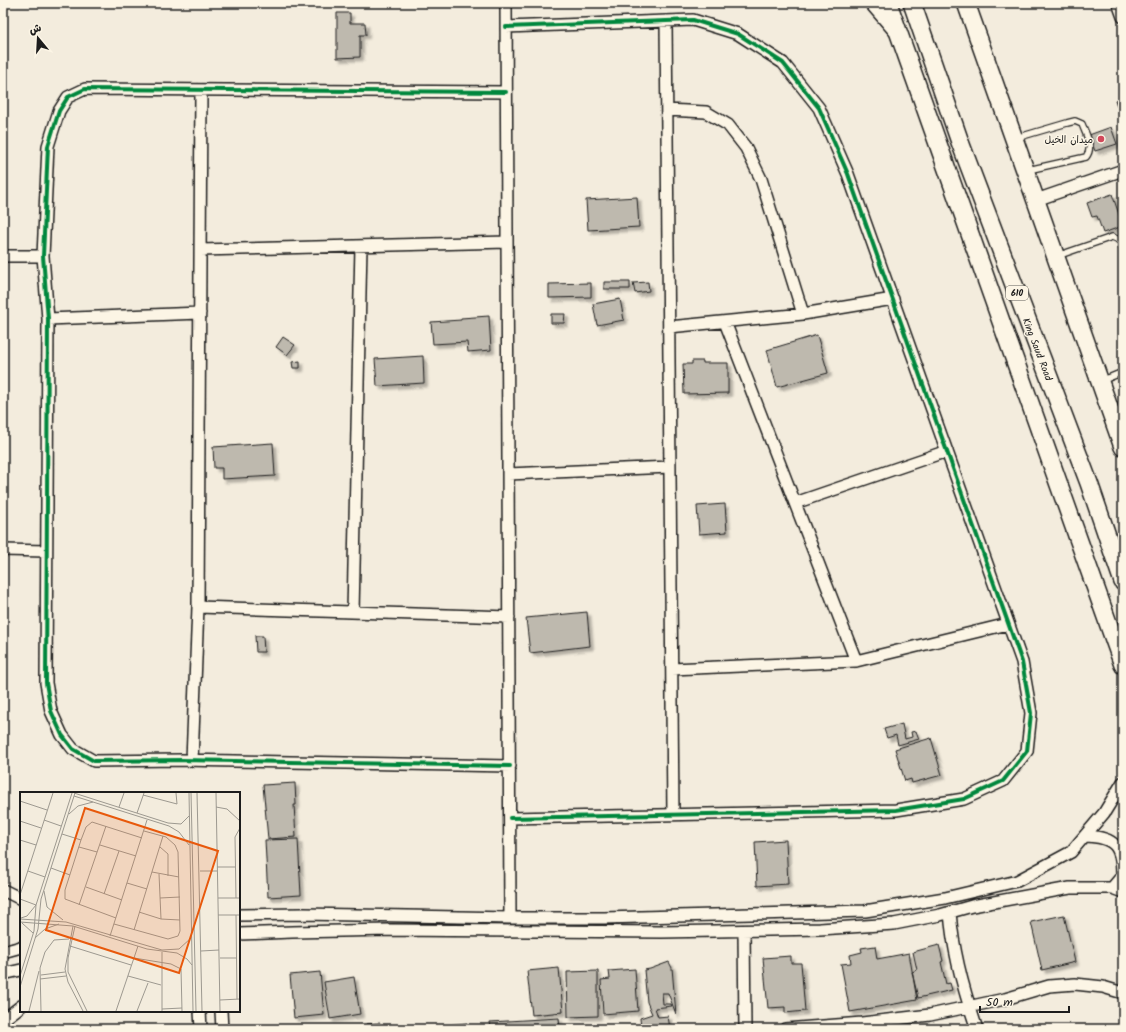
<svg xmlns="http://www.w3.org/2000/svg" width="1126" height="1032" font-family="Kalam,'Playpen Sans Arabic',sans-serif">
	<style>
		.building { fill: #beb9ae; stroke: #1c1c1c; filter: url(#shadow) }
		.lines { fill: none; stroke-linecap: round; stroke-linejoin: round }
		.lane-casing { stroke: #1c1c1c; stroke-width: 8 }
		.street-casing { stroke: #1c1c1c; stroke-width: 14 }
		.primary-casing { stroke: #1c1c1c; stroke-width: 20 }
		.lane { stroke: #fcf5e5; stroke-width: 5.5 }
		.street { stroke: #fcf5e5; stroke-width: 11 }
		.primary { stroke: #fcf5e5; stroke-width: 17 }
		.cycleway-casing { stroke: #fcf5e5; stroke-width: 6 }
		.cycleway { stroke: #00873e; stroke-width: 4 }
		.poi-dot { fill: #d1495b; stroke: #fcf5e5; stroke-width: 1.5 }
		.labels { text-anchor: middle; stroke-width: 3; stroke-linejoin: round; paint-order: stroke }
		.shield { fill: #fcf5e5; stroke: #5f5d58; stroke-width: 1 }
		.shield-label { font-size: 9px; font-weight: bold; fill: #1c1c1c }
		.poi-label { font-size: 10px; fill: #1c1c1c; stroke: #fcf5e5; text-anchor: end }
		.street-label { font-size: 10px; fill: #1c1c1c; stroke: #fcf5e5 }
		.inset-road { fill: none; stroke: #9d9990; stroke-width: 1 }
		.view { fill: #e8590c; fill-opacity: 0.15; stroke: #e8590c; stroke-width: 2 }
		.inset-edge { fill: none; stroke: #1c1c1c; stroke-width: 2 }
	</style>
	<defs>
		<filter id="shadow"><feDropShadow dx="3.5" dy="3.5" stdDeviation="1" flood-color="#0004"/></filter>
	</defs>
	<rect width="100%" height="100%" fill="#f3ecdd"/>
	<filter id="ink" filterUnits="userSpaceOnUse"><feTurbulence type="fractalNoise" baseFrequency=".025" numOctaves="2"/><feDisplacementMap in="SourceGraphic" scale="8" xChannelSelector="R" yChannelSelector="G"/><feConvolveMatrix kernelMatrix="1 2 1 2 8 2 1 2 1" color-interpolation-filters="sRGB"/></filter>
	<g filter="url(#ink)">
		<!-- building -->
		<path class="building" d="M 337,13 L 350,13 L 350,23 L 365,23 L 366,35 L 360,35 L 360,57 L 337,58 Z
			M 1123,97 L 1123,124 L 1115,100 Z
			M 1111,127 L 1117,144 L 1095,151 L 1089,135 Z
			M 1112,194 L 1123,226 L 1103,233 L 1097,216 L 1092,217 L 1087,203 Z
			M 637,197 L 639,227 L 588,230 L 586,200 Z
			M 604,282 L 630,282 L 630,289 L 604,289 Z
			M 648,282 L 649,291 L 635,293 L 633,283 Z
			M 591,283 L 591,297 L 549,298 L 549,284 Z
			M 620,299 L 624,320 L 597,325 L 593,304 Z
			M 551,314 L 565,314 L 564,323 L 551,323 Z
			M 489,316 L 491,350 L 468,352 L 467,342 L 433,344 L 431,322 L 461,320 L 461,318 Z
			M 817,335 L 828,373 L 777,387 L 767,350 Z
			M 283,337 L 295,345 L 287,355 L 276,347 Z
			M 423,356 L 424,383 L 377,386 L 375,359 Z
			M 300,361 L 300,368 L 293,368 L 292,362 Z
			M 692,361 L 703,361 L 703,363 L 728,363 L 728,393 L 684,394 L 683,364 L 692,364 Z
			M 273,443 L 275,476 L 222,479 L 222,468 L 214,468 L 213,447 Z
			M 725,504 L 727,532 L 699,534 L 697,506 Z
			M 587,612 L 590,646 L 530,653 L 526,618 Z
			M 255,636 L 263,636 L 264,652 L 256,652 Z
			M 902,724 L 905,739 L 912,737 L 911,732 L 916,731 L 919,739 L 898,745 L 896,735 L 887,738 L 884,729 Z
			M 931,738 L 942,775 L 912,783 L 911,779 L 905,781 L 895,749 Z
			M 295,783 L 296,805 L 294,805 L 296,837 L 268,839 L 263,785 Z
			M 298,839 L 301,895 L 268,897 L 265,840 Z
			M 786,840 L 788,884 L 757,886 L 755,842 Z
			M 1064,915 L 1075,962 L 1042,970 L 1031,922 Z
			M 939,945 L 943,961 L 941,962 L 946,984 L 950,983 L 952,990 L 918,998 L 912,972 L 917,970 L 913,952 Z
			M 875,946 L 877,959 L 909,953 L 917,1000 L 850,1012 L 841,964 L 851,963 L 850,955 L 862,952 L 861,948 Z
			M 791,956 L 791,963 L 801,963 L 805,1011 L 785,1013 L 785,1007 L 768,1008 L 763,958 Z
			M 669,962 L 672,968 L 676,1014 L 668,993 L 662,993 L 663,1004 L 671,1004 L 672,1006 L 655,1008 L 658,1017 L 668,1016 L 670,1029 L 641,1029 L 640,1018 L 652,1014 L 647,1002 L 644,970 L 650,969 Z
			M 559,968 L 563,1012 L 532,1015 L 527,971 Z
			M 635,969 L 638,1011 L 603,1014 L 601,980 L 610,979 L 609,971 Z
			M 598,971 L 598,1016 L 568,1017 L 567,972 Z
			M 320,972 L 324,1015 L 294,1018 L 290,975 Z
			M 354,977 L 360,1014 L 330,1019 L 324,982 Z
			M 559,1018 L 560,1029 L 491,1029 L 490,1022 Z
			M 380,1023 L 380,1029 L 396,1028 L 396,1029 L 366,1029 L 366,1024 Z
			M 467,1023 L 467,1029 L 436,1029 L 436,1026 Z"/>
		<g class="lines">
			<defs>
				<path id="lane" d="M 1016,138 L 1067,123 L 1075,121 L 1082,124 C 1086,135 1094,147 1086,157 L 1028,170
					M 1057,256 L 1112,237 C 1119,239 1121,242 1123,249
					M 1101,381 L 1123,372"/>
				<path id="street" d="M 506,3 L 510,918
					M 870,3 L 894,31
					M 1118,3 L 1123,17
					M 666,21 L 673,815
					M 506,27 L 693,20 L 738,34 L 783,63 L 819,108 L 848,174 L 1022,662 L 1031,713 L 1027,751 L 1003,781 L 964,799 L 896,810 L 510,818
					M 506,92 L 85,89 L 68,97 L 59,111 L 48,146 L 43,256 L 48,319 L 46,683 L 51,711 L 62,735 L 73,749 L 94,761 L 182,760 L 510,766
					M 667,110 L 706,112 L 728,125 L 746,148 L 761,179 L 803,314
					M 1036,200 L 1123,170
					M 200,250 L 507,242
					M 3,256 L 43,256
					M 48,319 L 200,313
					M 725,322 L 856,661
					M 669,327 L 803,314 L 893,299
					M 508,474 L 670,467
					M 795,503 L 947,451
					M 3,550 L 46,551
					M 198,607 L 509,617
					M 353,612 L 361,246
					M 672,669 L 856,661 L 1008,624
					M 192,760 L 198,607 L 201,90
					M 1085,836 C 1116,837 1122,847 1122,876 L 1112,888
					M 3,890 L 21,899
					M 950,912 C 953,952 964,992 977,1029
					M 239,915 L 304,914 L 510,918 L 604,918 L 865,911 L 945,898 L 1017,881 L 1071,852 L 1104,813 L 1123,782
					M 744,931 L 745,1029
					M 239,934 L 292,932 L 390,930 L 662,932 L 820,929 L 894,924 L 940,915 L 972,906 L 1070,888 L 1112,888 L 1123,892
					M 3,952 L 21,947
					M 3,974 L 21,970
					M 200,1011 L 201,1029
					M 221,1011 L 222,1029
					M 3,1020 L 21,1006
					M 785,1029 L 862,1023 L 930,1015 L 1005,999 L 1049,986 L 1075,984 L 1103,987 L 1123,993"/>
				<path id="primary" d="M 888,3 L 1123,665
					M 912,3 L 960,142 L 1089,483 L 1123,582
					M 966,3 L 1123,447"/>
			</defs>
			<!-- lane casing -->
			<use href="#lane" class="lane-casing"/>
			<!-- street casing -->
			<use href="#street" class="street-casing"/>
			<!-- primary casing -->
			<use href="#primary" class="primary-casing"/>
			<!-- lane -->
			<use href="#lane" class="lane"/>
			<!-- street -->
			<use href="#street" class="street"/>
			<!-- primary -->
			<use href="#primary" class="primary"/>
			<defs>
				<path id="cycleway" d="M 506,27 L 693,20 L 738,34 L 783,63 L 819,108 L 848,174 L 1022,662 L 1031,713 L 1027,751 L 1003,781 L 964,799 L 896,810 L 510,818
					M 506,92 L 85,89 L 68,97 L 59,111 L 48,146 L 43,256 L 48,319 L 46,683 L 51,711 L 62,735 L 73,749 L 94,761 L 182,760 L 510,766"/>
			</defs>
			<!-- cycleway casing -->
			<use href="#cycleway" class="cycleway-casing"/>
			<!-- cycleway -->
			<use href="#cycleway" class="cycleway"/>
		</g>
	</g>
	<!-- markers -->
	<circle class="poi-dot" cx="1101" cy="139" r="4"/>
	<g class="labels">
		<!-- shield labels -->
		<rect class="shield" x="1006" y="286" width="22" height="14" rx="3"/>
		<g class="shield-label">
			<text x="1017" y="296">610</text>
		</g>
		<!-- poi labels -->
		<g class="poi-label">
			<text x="1093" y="143">ميدان الخيل</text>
		</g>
		<!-- street labels -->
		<g class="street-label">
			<text transform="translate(1038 349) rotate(69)" y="4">King Saud Road</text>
		</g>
	</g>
	<!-- overview -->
	<g transform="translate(20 792)">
		<rect width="220" height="220" fill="#f3ecdd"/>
		<path class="inset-road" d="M 54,1 L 148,31 L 161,32 L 169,24M 169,1 L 173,219M 171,1 L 176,219M 177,1 L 182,219M 196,1 L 200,219M 123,3 L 157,12 L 156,1M 54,4 L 149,34 L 159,40 L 169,53M 0,9 L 27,18M 99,15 L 104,1M 196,15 L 207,17 L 220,29M 117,21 L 124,1M 49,22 L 58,14 L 73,10M 24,28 L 41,34M 0,29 L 21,36M 42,42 L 61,48M 0,48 L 16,53M 80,53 L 116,64M 59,55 L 77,60M 140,55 L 148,62 L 148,84M 197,75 L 216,75M 31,76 L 50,83M 8,79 L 25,85M 180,79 L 197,79M 132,80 L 159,85M 139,82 L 141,127M 107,91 L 127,97M 66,95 L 102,108M 24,99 L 27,115 L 43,128M 84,102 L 99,59M 0,103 L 33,1M 140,106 L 160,105M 198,106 L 220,106M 216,106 L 215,45 L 220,36M 0,107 L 16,113 L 7,124 L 1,126M 59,113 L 86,34M 119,120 L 141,127 L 160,128M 198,123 L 220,123M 216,123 L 217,207M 96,126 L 45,107 L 45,98 L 61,48 L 66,35 L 72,30 L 122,46M 0,127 L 46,130 L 142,158 L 159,157 L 171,146M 0,130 L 53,134 L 127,157 L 157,161 L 167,167 L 172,173M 2,131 L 13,141M 94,132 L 148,147 L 158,144 L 160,139 L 158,60 L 155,53 L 146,45 L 124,39M 53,134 L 45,177 L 48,190 L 63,219M 55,134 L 48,166 L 48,180 L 67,219M 114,138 L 143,44M 90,144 L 127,28M 15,146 L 25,137 L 39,132M 50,154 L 111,173M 181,159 L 199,158M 114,166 L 151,172 L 161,177 L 162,219M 200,166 L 216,166M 21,183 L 45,180M 0,184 L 14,139 L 16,113 L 52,1M 108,184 L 141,193M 20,187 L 46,184M 0,195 L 18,137 L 21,107 L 55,1M 200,208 L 220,207M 142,217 L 162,216M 9,219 L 19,179M 21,219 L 20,176 L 25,160 L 34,148 L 49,147M 96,219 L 118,154M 117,219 L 128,191M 142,219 L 142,160"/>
		<path class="view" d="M 65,16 L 198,59 L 159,181 L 26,138 Z"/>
		<rect width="220" height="220" class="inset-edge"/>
	</g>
	<!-- margin -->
	<rect width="1126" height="1032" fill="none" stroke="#fcf5e5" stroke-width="16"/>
	<rect x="8" y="8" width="1110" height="1016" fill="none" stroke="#1c1c1c" stroke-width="1.5" filter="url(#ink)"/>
	<!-- north arrow -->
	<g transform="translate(38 38) rotate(342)" stroke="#fcf5e5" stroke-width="3" paint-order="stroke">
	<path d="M0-3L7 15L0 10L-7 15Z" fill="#1c1c1c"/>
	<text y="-6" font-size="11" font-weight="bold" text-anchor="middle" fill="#1c1c1c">ش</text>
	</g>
	<!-- scale -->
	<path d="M980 1006v6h89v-6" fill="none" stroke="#1c1c1c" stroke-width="2"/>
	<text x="986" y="1006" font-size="12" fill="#1c1c1c" stroke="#fcf5e5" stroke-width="3" paint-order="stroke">50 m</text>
</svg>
